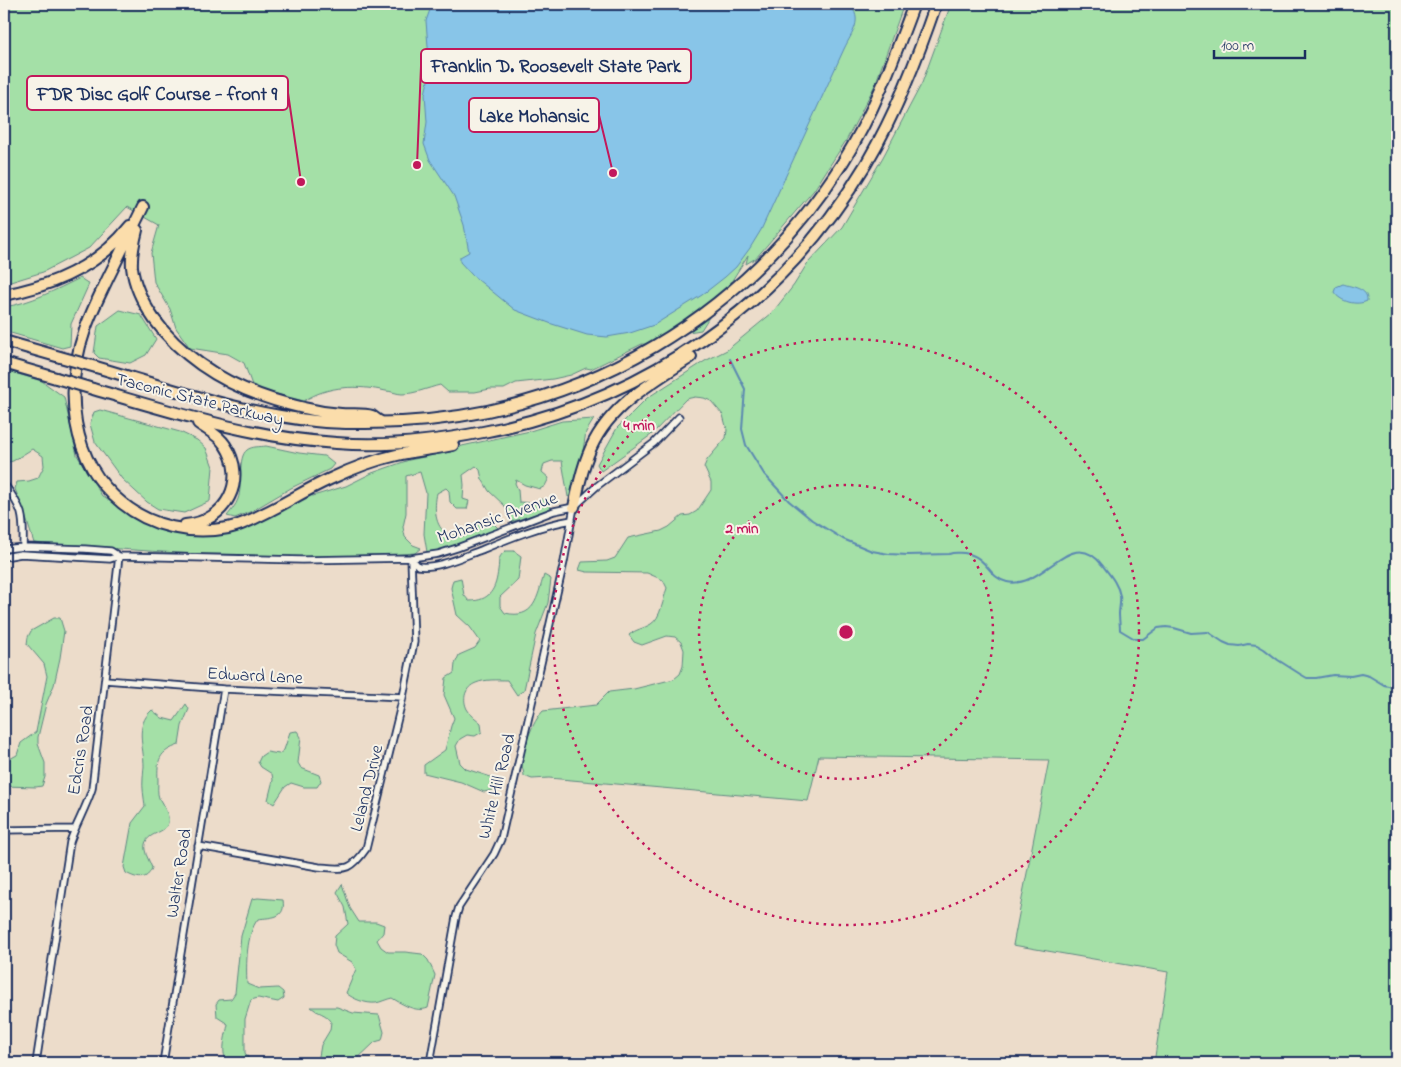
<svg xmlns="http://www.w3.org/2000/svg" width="1401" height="1067" font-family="'Indie Flower',sans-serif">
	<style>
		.green { fill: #a4e0a7; stroke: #608882 }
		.water { fill: #88c5e8; stroke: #5c89b1 }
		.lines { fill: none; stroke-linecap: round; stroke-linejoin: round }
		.stream { stroke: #5c89b1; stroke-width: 2 }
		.minor-casing { stroke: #1b2f5e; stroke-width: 9 }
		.motorway-casing { stroke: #1b2f5e; stroke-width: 14 }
		.minor { stroke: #f7f3e8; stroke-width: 5.5 }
		.motorway { stroke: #fbddab; stroke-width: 10 }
		.motorway-bridge-casing { stroke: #1b2f5e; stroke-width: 14; stroke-linecap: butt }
		.motorway-bridge { stroke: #fbddab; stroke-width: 10 }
		.ring { fill: none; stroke: #c2185b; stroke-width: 2.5; stroke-dasharray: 2.5 5 }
		.labels { text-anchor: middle; stroke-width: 4; stroke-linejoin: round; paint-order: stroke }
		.street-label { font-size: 18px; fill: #1b2f5e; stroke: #f7f3e8 }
		.centre { fill: #c2185b; stroke: #f7f3e8; stroke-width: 2.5 }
		.ring-label { font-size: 15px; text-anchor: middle; font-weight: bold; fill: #c2185b; stroke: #f7f3e8; stroke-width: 4; stroke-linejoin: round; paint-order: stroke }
		.leader { fill: none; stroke: #c2185b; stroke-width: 2 }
		.callout-dot { fill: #c2185b; stroke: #f7f3e8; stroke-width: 2 }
		.callout { fill: #f7f3e8; stroke: #c2185b; stroke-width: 2 }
		.callout-label { font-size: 19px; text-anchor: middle; font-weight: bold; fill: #1b2f5e }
	</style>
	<rect width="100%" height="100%" fill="#ecdcca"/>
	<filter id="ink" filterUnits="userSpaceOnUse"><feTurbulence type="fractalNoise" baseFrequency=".02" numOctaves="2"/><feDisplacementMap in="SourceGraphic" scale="10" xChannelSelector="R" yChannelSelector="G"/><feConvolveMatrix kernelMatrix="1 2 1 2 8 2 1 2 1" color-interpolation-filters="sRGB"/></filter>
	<g filter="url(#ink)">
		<!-- green -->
		<path class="green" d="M 4,4 L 904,4 L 875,85 L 847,139 L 814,190 L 756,258 L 746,264 L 748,255 L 701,330 L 669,335 L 654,345 L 642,344 L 591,369 L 586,368 L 571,375 L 553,379 L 516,383 L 504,389 L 490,389 L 475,392 L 448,392 L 440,385 C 428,388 414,394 402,394 C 397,394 391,391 386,391 C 358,385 328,385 304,401 L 253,388 L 244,363 L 228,354 L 190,348 L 176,328 L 170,309 L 154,282 L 151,253 L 159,225 L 127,207 L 89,248 L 43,272 L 4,284 Z
			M 951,4 L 1397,4 L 1397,1063 L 1154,1063 L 1168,972 L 1013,945 L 1049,760 L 819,756 L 808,801 L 549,778 L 532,779 L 524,776 C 524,772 522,768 522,764 C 523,748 532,722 543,711 L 596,705 L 609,692 L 634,689 L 674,679 L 680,674 L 683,666 L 684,650 L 681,642 L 675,637 L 667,636 L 642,645 L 634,642 L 629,635 C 636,629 643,629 651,624 C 661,618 663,599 667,588 L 663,580 L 647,573 L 587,572 L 579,570 L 582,562 L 607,561 L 615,558 L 628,538 L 661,531 L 669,527 L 682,516 L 690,515 L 697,511 L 711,490 L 711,482 L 704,467 L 707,460 L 726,438 L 727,430 L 723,415 L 711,401 L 704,398 L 695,397 L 686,399 L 651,435 L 608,466 L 601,471 L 597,464 L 617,428 L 647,398 L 705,361 L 727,350 L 772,313 L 794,285 L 807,264 L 842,227 L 883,157 L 922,83 Z
			M 80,278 L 89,284 L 71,324 L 70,346 L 62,348 L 4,331 L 4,307 C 30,303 56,290 80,278 Z
			M 120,310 L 141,315 L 156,339 L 146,355 L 130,363 L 99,358 L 94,353 L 98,326 Z
			M 4,370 L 42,381 L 64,397 L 77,455 L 102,496 L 133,517 L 168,530 L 208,534 L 306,494 L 313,496 L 346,486 L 372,473 L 409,460 L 454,451 L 462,446 L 530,431 L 562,421 L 594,419 L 586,432 L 576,493 L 568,497 L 562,461 L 552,461 L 544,464 L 542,472 L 549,478 L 545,486 L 540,489 L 525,485 L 516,480 L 515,483 L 518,490 L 519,502 L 533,503 L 541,499 L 550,502 L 551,509 L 511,522 L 505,506 L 489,491 L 482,479 L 480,470 L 476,466 L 463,475 L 464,485 L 463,499 L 469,501 L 467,509 L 457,509 L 450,502 L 449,491 L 446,488 L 437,493 C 434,507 434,527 448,534 C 453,536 460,536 465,536 L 472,524 L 494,524 L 498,528 L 488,534 L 442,551 L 427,552 L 424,534 L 426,493 L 420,472 L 406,476 L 406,513 L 403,527 L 405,537 L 413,545 L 421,548 L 415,553 C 290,565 159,551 34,543 L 25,515 L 15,489 L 17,482 L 29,481 L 38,478 L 44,466 L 43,456 L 32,449 L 13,461 L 4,463 Z
			M 100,410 L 180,432 L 197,440 L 206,448 L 213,467 L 210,501 L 184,513 L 158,509 L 147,502 L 122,479 L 95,442 L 90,424 L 94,412 Z
			M 266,446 L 299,453 L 324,456 L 334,464 L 330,469 L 291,488 L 252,511 L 235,518 L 227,516 C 231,511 236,505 238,499 C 243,486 237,457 247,450 C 252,446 260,447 266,446 Z
			M 505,551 L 514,551 L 521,556 L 518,580 L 500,597 L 500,606 L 505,613 C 535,620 537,597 544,575 L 551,579 L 548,603 L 536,634 L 524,690 L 517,695 L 507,680 C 497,680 485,679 476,683 C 465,687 462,699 467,709 C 470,715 477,719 481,723 L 482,732 L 475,736 L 467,735 L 460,739 L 456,746 L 460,763 L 466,769 L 491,777 L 497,783 L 493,790 L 484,792 L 461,782 L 424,773 L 424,765 L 445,750 L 451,726 L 454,718 L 444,695 L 446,678 L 454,673 L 455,664 L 459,655 L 475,648 L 480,641 L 470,627 L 457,615 L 451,588 L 453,580 L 461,578 L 464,595 L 469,601 C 490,601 496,589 498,570 C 499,566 498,560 500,557 C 501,555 503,553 505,551 Z
			M 54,618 L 60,618 L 64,631 L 60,658 L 54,685 L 46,704 L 38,737 L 38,744 L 45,763 L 45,777 L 42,786 L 36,787 L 4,786 L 4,762 L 17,755 L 21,743 L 36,732 L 47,676 L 44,664 L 27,644 L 28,637 L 31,631 Z
			M 186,704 L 189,709 L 182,726 L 179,745 C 159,752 157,759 158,780 C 158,786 157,793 159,798 C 163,806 170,814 168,823 C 165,835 142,832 145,850 C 146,856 150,862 152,868 C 147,881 137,879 126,873 L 124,867 L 132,823 L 145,806 C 144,797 142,788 143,778 C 143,774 144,770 144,766 C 144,746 134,726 152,710 L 162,718 L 174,721 Z
			M 297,731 L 301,737 L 298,763 L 301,768 L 319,775 L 321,781 L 317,787 L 304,787 L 291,783 L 285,787 L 274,804 L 268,800 L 273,780 L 272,774 L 261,767 L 258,762 L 261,756 L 267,752 L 279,754 L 284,750 L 290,732 Z
			M 342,884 L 350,908 L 359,922 L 376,922 L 384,925 L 383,933 L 377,940 L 381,947 L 388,952 L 405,952 L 422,954 L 428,960 L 435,975 L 428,1008 C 416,1013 402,1004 392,998 C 387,999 381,1002 376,1003 C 366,1004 353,999 346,993 L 356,969 L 352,962 L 337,953 L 334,945 L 335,936 L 348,924 L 345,907 L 337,892 Z
			M 258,898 L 283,900 C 286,919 272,917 258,919 C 246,934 246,965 247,984 L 259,989 L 278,988 L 283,992 L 284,998 L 278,1002 L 258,998 L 251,1000 L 245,1019 L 245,1053 L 249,1059 L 255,1063 L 261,1063 L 229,1063 C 219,1055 226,1036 228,1024 L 217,1017 L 216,1004 L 219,1000 L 231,999 L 235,993 L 241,936 L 252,899 Z
			M 311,1007 L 337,1007 L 353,1013 L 379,1015 L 384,1032 L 382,1040 L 375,1042 L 353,1063 L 315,1063 L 318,1062 L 321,1045 L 330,1030 L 331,1021 C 325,1013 319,1014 311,1007 Z"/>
		<!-- water -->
		<path class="water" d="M 432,4 L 849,4 C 864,20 852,32 844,49 L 761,230 L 750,248 L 736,267 L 725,277 L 702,295 L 654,325 L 630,333 L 607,337 L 587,335 L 552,324 L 515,310 L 472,275 L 460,262 L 460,257 L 469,252 L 464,225 L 454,196 L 430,160 L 424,144 L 427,122 L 425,94 L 430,72 L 426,21 Z
			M 1343,284 C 1352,287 1368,288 1367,301 C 1357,306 1340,302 1334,292 L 1336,287 Z"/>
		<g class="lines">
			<!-- stream -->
			<path class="stream" d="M 730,359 L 745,389 L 742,429 L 746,445 L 764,474 L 789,501 L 812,520 L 843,539 L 872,551 L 889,554 L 908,555 L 949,554 C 954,552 958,553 964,553 C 988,556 988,578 1007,582 C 1045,590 1071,523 1103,566 C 1110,575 1118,584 1120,596 C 1121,602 1119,608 1119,614 C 1119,619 1120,625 1120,630 L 1135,639 L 1143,639 L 1158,628 L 1166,627 L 1174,628 L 1191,633 L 1208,632 L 1223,642 L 1230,645 L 1239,646 L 1248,644 L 1257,645 L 1264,649 L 1278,660 L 1300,674 L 1307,678 L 1316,678 L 1333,675 L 1351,676 L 1361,674 L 1369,676 L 1384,685 L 1397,688"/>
			<defs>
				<path id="minor" d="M 4,484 C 23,509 24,515 23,547
					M 4,549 L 23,547 L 85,549 L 111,551 L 119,556 L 92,789 C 86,808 76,824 70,842 L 36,1063
					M 4,557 L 21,554 L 110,559 L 119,556 L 302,560 L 411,558 L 438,554 L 457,548 L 554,511 L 574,507 L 597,486 L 654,443 L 679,417
					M 411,558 L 418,566 C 437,569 464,556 481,550 C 510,538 541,525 572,520
					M 105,680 L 224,689 L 403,697
					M 4,830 L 74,829
					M 198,846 L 319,867 C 346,869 350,872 366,849 L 403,697 L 414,642 L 411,558
					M 163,1063 L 224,689
					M 430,1063 L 456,917 L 459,907 L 494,854 L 501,839 L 564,562 L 574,507"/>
				<path id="motorway" d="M 143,207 C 131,231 120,254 108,278 C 100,295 91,312 85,330 C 64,389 70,461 122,503 C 151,527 191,535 228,528 C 244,525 259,516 273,509 C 292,499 310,488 330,479 C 351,469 374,460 397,455 C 415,451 434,449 453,445
					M 137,230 C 134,242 131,254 132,267 C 134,286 143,303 154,319 C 190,368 246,395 304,408 C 316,411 329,413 341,414 C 350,415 363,413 372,416 C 375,418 378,421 381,422
					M 4,295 C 52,286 99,266 130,226
					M 4,341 L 60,357
					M 4,363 L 56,378
					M 96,367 C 168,388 240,413 315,421 C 344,424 372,423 402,422 C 585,412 744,317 843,162 C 874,113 894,58 914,4
					M 93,389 C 173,412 252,438 336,443 C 387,447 433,442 483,432 C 644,401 782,305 866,164 C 896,113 917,59 936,4
					M 574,507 C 578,490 581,472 588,455 C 606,407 650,384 691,357
					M 185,525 C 227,522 248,479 225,445 C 218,434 207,430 198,423"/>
			</defs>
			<!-- minor casing -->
			<use href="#minor" class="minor-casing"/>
			<!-- motorway casing -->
			<use href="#motorway" class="motorway-casing"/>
			<!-- minor -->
			<use href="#minor" class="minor"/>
			<!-- motorway -->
			<use href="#motorway" class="motorway"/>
			<defs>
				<path id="motorway-bridge" d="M 60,357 L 96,367
					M 56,378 L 93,389"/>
			</defs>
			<!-- motorway-bridge casing -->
			<use href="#motorway-bridge" class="motorway-bridge-casing"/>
			<!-- motorway-bridge -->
			<use href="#motorway-bridge" class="motorway-bridge"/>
		</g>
	</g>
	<!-- distance rings -->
	<g class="ring">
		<circle cx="846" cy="632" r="147"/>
		<circle cx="846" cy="632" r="293"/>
	</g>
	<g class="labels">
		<!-- street labels -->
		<g class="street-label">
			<text transform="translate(200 399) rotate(14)" y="6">Taconic State Parkway</text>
			<text transform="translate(497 517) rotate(-19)" y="6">Mohansic Avenue</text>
			<text transform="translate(255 675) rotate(3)" y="6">Edward Lane</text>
			<text transform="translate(80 750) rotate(-81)" y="6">Edcris Road</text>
			<text transform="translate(496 786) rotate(-76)" y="6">White Hill Road</text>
			<text transform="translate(366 788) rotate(-76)" y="6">Leland Drive</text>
			<text transform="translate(178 873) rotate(-81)" y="6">Walter Road</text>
		</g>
	</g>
	<circle cx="846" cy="632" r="8" class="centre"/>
	<g class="ring-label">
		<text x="639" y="430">4 min</text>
		<text x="742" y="533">2 min</text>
	</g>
	<!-- callouts -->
	<path class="leader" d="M417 165L421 66M301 182L288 93M613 173L599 115"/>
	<g class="callout-dot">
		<circle cx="417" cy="165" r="5"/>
		<circle cx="301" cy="182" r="5"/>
		<circle cx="613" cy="173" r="5"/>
	</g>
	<g class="callout">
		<rect x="421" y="49" width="270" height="34" rx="5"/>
		<rect x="27" y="76" width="261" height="34" rx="5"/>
		<rect x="469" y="98" width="130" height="34" rx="5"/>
	</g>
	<g class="callout-label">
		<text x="556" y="72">Franklin D. Roosevelt State Park</text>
		<text x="157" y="100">FDR Disc Golf Course - front 9</text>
		<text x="534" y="122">Lake Mohansic</text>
	</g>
	<!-- margin -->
	<rect width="1401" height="1067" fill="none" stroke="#f7f3e8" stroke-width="20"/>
	<rect x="10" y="10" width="1381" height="1047" fill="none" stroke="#1b2f5e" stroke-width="2" filter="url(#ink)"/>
	<!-- scale -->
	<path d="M1214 50v8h91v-8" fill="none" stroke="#1b2f5e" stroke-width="2.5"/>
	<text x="1221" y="50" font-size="15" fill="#1b2f5e" stroke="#f7f3e8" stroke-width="4" paint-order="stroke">100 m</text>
</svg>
